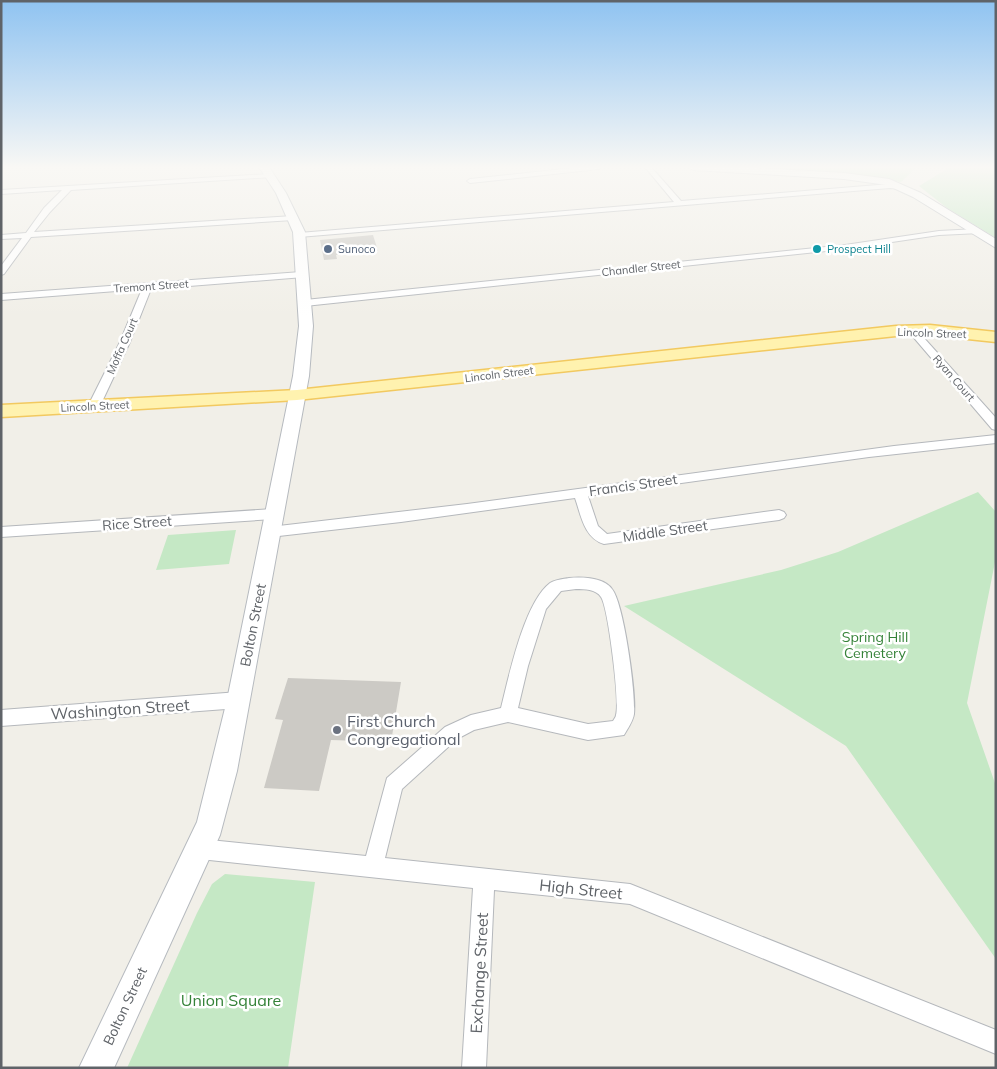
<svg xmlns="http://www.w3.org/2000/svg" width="997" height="1069" font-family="Mulish,sans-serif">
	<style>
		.green { fill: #c5e8c5 }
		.building { fill: #cccac5 }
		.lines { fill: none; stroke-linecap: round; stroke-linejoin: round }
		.street-casing { stroke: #b5b8bc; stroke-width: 2 }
		.secondary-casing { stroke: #b6babf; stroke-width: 2 }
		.primary-casing { stroke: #f2c960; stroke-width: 3 }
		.street { fill: #fff; fill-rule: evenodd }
		.secondary { fill: #fff; fill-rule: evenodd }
		.primary { fill: #fff2af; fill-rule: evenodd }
		.service-dot { fill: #5c6f8a; stroke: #fff; stroke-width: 2 }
		.culture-dot { fill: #0f9aa8; stroke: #fff; stroke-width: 2 }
		.worship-dot { fill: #6b7280; stroke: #fff; stroke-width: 2 }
		.labels { text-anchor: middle; stroke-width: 5; stroke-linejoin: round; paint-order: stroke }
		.far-service-label { font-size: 11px; fill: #4e5e75; stroke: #fff; text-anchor: start }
		.far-culture-label { font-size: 11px; fill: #0d838f; stroke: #fff; text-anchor: start }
		.far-street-label { font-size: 11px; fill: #5f6368; stroke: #fff }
		.street-label { font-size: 14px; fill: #5f6368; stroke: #fff }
		.park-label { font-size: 14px; fill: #348238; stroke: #fff }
		.near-street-label { font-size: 16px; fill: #5f6368; stroke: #fff }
		.near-worship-label { font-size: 16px; fill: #5b616d; stroke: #fff; text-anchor: start }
		.near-park-label { font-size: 16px; fill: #348238; stroke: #fff }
	</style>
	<rect width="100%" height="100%" fill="#f1efe8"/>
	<!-- green -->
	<path class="green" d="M 721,167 L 917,167 L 901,182 L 844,174 Z
		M 950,167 L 996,167 L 996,238 L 947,208 L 919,186 Z
		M 978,492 L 996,512 L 996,557 L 967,703 L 996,786 L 996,959 L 846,746 L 624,606 L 781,570 L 838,552 Z
		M 236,530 L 229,564 L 156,570 L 168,535 Z
		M 225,874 L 315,882 L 288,1068 L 127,1068 L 197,913 L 212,884 Z"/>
	<!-- building -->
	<path class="building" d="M 373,235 L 378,251 L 336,255 L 337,259 L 324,260 L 320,240 Z
		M 288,678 L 401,682 L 391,742 L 331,740 L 319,791 L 264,788 L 283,720 L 275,719 Z"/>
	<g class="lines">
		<defs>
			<path id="street" d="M 582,167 L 602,167 L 599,169 L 470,183 L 467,181 L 470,179 Z
				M 645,167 L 651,167 L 681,201 L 890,184 L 906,187 L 902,189 L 890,188 L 299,237 L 295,235 L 299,233 L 674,202 Z
				M 270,174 L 272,175 L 272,177 L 71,190 L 50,212 L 34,232 L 293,216 L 297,218 L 293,220 L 31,237 L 4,274 L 1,275 L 1,266 L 22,238 L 1,239 L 1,235 L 26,233 L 44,208 L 62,190 L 1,194 L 1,190 Z
				M 977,229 L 981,231 L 980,233 L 939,235 L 845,249 L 305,306 L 300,303 L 305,300 L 845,245 L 939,231 Z
				M 301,272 L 304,273 L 304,277 L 151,289 L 130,342 L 100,406 L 94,409 L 88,406 L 120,342 L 142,289 L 1,300 L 1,294 Z
				M 912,327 L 915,328 L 996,418 L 996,430 L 992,429 L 909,332 L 907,330 Z
				M 996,435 L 996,443 L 869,457 L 588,496 L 598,526 L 607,534 L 779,510 L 784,512 L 786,515 L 784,518 L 779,520 L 604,544 C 584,538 581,515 575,498 L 401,522 L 270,537 L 265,536 L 263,532 L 265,528 L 270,527 L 467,504 L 894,446 Z
				M 273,509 L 278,511 L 280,514 L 278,517 L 273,519 L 1,537 L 1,527 Z
				M 569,578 C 582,577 603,577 612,589 C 624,604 636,694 634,714 C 633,721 628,728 624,735 L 588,740 L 508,722 L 474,730 L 457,739 L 402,789 L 385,858 L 630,884 L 996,1030 L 996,1054 L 630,904 L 494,890 L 486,1068 L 462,1068 L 473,888 L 200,859 L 193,856 L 190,849 L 193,842 L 200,839 L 366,856 L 387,778 L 445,727 L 471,715 L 501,708 C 509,676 524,603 550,583 C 555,580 563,579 569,578 ZM 576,589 C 584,589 596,589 601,597 C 608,607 620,701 616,715 C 616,717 614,719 613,721 L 588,724 L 518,708 L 528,666 L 546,609 L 561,591 Z
				M 239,692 L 245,695 L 247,700 L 245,705 L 239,708 L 1,726 L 1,710 Z"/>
			<path id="secondary" d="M 259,167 L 269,167 L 286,193 L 305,232 L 313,326 L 309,376 L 237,771 L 220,835 L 114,1068 L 79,1068 L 197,822 L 227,700 L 293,376 L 299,326 L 293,232 L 276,193 Z
				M 688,167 L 739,167 L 844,173 L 889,179 L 921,193 L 996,239 L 996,248 L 913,197 L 887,185 L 844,179 L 693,170 Z"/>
			<path id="primary" d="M 930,325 L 996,332 L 996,342 L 930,335 L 896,336 L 297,400 L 1,417 L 1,405 L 297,390 L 896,326 Z"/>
		</defs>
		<!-- street casing -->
		<use href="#street" class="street-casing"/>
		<!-- secondary casing -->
		<use href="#secondary" class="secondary-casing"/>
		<!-- primary casing -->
		<use href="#primary" class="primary-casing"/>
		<!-- street -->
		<use href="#street" class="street"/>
		<!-- secondary -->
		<use href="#secondary" class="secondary"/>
		<!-- primary -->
		<use href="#primary" class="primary"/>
	</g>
	<!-- sky -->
	<linearGradient id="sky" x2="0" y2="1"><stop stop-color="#8fc3f1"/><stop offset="0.53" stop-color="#f9f8f5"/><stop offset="1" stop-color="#f9f8f5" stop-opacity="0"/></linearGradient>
	<rect width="997" height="316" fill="url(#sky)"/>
	<!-- markers -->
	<circle class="service-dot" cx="328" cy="249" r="5"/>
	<circle class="culture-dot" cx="817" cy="249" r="5"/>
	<circle class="worship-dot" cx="337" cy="730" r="5"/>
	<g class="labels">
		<!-- far-service labels -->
		<g class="far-service-label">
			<text x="338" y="253">Sunoco</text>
		</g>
		<!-- far-culture labels -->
		<g class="far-culture-label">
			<text x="827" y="253">Prospect Hill</text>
		</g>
		<!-- far-street labels -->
		<g class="far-street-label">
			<text transform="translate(641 268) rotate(-6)" y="4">Chandler Street</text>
			<text transform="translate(151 286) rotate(-4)" y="4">Tremont Street</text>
			<text transform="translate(932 333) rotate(2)" y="4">Lincoln Street</text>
			<text transform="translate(122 346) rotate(-66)" y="4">Moffa Court</text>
			<text transform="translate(499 374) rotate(-7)" y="4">Lincoln Street</text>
			<text transform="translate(954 378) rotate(49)" y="4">Ryan Court</text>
			<text transform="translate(95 406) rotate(-3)" y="4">Lincoln Street</text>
		</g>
		<!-- street labels -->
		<g class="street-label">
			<text transform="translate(633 485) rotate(-8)" y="5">Francis Street</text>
			<text transform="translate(137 523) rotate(-4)" y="5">Rice Street</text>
			<text transform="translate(665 531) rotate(-8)" y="5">Middle Street</text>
			<text transform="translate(253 625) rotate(-79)" y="5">Bolton Street</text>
			<text transform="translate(125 1006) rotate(-65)" y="5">Bolton Street</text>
		</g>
		<!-- park labels -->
		<g class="park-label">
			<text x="875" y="642">Spring Hill<tspan x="875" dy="16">Cemetery</tspan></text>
		</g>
		<!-- near-street labels -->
		<g class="near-street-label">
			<text transform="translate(120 709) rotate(-4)" y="6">Washington Street</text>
			<text transform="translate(581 889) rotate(6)" y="6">High Street</text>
			<text transform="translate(479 973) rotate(-87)" y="6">Exchange Street</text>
		</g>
		<!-- near-worship labels -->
		<g class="near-worship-label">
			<text x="347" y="727">First Church<tspan x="347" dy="18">Congregational</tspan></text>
		</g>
		<!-- near-park labels -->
		<g class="near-park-label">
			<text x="231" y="1006">Union Square</text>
		</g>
	</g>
	<!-- border -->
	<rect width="997" height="1069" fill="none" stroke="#5f6368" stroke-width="5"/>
</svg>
